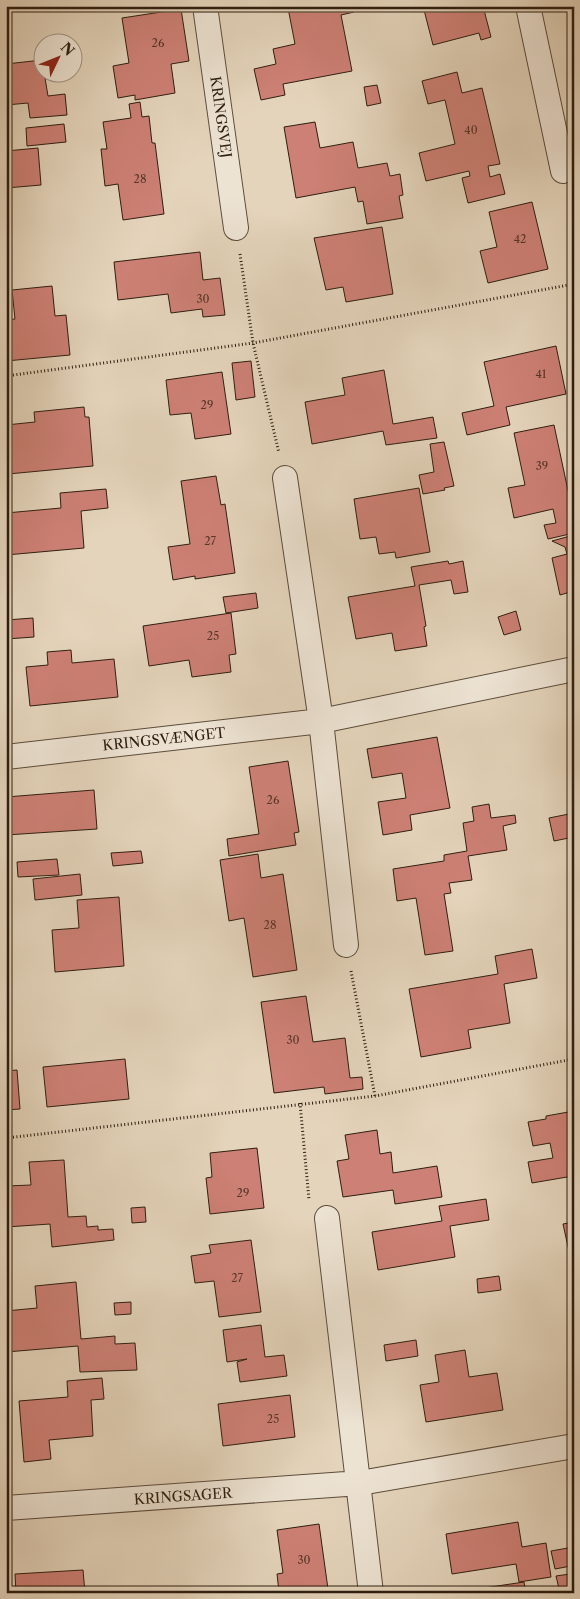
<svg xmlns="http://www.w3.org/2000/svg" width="580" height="1599" font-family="'Libre Caslon Text',serif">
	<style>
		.building { fill: #cd8075; stroke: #2e1e10 }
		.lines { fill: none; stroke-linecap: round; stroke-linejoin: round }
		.minor-casing { stroke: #5c4c3b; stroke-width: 26 }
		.path { stroke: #2e1e10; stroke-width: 3; stroke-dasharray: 1 2.5; stroke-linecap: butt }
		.minor { stroke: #ede3d3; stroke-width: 24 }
		.labels { text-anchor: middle; stroke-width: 5; stroke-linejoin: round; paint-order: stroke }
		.number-label { font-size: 11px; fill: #563629 }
		.street-label { font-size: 14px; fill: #2e1e10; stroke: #ede3d3 }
	</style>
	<rect width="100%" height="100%" fill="#e4d4bb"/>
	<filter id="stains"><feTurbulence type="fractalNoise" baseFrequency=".004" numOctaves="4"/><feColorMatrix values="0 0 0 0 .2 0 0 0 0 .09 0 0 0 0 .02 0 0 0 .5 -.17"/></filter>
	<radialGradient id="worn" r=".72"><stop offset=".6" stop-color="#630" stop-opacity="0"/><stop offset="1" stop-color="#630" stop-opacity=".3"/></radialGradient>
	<!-- building -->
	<path class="building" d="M 295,6 L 353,6 L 354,12 L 341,15 L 352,71 L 283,84 L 285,95 L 261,100 L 254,69 L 276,64 L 273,49 L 295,44 L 288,8 Z
		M 423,6 L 483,6 L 491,37 L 481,40 L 479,33 L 433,45 Z
		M 181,9 L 189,61 L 171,64 L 175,93 L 135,100 L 135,95 L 118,98 L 113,66 L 129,63 L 122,18 Z
		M 42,60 L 48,96 L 65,94 L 67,115 L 30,118 L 28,103 L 6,105 L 6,64 Z
		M 457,72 L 462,93 L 482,88 L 500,164 L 488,166 L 490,177 L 500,174 L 505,194 L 468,203 L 462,178 L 470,176 L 469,171 L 426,181 L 419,153 L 455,144 L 445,100 L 428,104 L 422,81 Z
		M 377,85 L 381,103 L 367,106 L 364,87 Z
		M 140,102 L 142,117 L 149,116 L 152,143 L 155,143 L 164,214 L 123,220 L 118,184 L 105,186 L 101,149 L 107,149 L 103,122 L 131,118 L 129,104 Z
		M 315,122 L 320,148 L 353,142 L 358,168 L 387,163 L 390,176 L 400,174 L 403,195 L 399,196 L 403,218 L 367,224 L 363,201 L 358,202 L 355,187 L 296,198 L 284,127 Z
		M 64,124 L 66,142 L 27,146 L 26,128 Z
		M 38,148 L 41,185 L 6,188 L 6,151 Z
		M 532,202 L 548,269 L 488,283 L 480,251 L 497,247 L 489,212 Z
		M 382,227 L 393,294 L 346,302 L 343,287 L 326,290 L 314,238 Z
		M 200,252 L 203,280 L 220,278 L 225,315 L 203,317 L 202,309 L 171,313 L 168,294 L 118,300 L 114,262 Z
		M 52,286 L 55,316 L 66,315 L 70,355 L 6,361 L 6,320 L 15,319 L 12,290 Z
		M 556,346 L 566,394 L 506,407 L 510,425 L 467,435 L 462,413 L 494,406 L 484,362 Z
		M 251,361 L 255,397 L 236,400 L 232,363 Z
		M 384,370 L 393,424 L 433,417 L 437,438 L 386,445 L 383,431 L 312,444 L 305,402 L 345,395 L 342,378 Z
		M 222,372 L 231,434 L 195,439 L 191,413 L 170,415 L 166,380 Z
		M 84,407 L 85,417 L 89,417 L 93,466 L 8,474 L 6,425 L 35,422 L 34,412 Z
		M 554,425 L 570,500 L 574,499 L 574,533 L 548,539 L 544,525 L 556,523 L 553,509 L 514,518 L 508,488 L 525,485 L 514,433 Z
		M 444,442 L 454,486 L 444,488 L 445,490 L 423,494 L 419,475 L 434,472 L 430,444 Z
		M 216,476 L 221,505 L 225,504 L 235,573 L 195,579 L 195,576 L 173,580 L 168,547 L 190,544 L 181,481 Z
		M 419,488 L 430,552 L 396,558 L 395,552 L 379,554 L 376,537 L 360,539 L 354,499 Z
		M 106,489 L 108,508 L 81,511 L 84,548 L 6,555 L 6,513 L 61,508 L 60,493 Z
		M 574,535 L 574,591 L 560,595 L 552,558 L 567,554 L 565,547 L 552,541 Z
		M 448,561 L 449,564 L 463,561 L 468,592 L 454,594 L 451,580 L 419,585 L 426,626 L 424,627 L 427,646 L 395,651 L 392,633 L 356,639 L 348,597 L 415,586 L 411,567 Z
		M 256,593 L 258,608 L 226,613 L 223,597 Z
		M 516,611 L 521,630 L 504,635 L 498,617 Z
		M 231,613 L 236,654 L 229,655 L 231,672 L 192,677 L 189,660 L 149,666 L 143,626 Z
		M 33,618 L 34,637 L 6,639 L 6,620 Z
		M 71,650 L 72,663 L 114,659 L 118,697 L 30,706 L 26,667 L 48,665 L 47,652 Z
		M 437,737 L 450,808 L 410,815 L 412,830 L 383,835 L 378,802 L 406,798 L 402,773 L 372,778 L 367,749 Z
		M 288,761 L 299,832 L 294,833 L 296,845 L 229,856 L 227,839 L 259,834 L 249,767 Z
		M 94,790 L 97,829 L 6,835 L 6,797 Z
		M 489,804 L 491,818 L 515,815 L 516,823 L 503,826 L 507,850 L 468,856 L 472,880 L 449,883 L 451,893 L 444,894 L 453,951 L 425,955 L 416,898 L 397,901 L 393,869 L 444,861 L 444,855 L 467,851 L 463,823 L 474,821 L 472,807 Z
		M 574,813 L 574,837 L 554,841 L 549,818 Z
		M 141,851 L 143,863 L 113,866 L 111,853 Z
		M 258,854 L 261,878 L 283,874 L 297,970 L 253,977 L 244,918 L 229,921 L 220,860 Z
		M 57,859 L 59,875 L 18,877 L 17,862 Z
		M 80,874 L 82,895 L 35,900 L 33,879 Z
		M 119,897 L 124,966 L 55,972 L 52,930 L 79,928 L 77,900 Z
		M 532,949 L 537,978 L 504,984 L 510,1023 L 468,1030 L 471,1048 L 421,1057 L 409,989 L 498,974 L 495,956 Z
		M 306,996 L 313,1042 L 345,1038 L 350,1078 L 362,1077 L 363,1089 L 325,1094 L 324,1087 L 274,1093 L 261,1002 Z
		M 125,1059 L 129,1099 L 47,1107 L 43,1067 Z
		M 17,1070 L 20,1109 L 6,1110 L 6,1071 Z
		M 574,1111 L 574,1159 L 570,1160 L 573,1176 L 532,1183 L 528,1162 L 553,1158 L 550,1143 L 533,1146 L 528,1122 L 546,1119 L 546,1116 Z
		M 377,1130 L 380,1154 L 391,1152 L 393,1173 L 437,1166 L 442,1197 L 395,1204 L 393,1190 L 343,1197 L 337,1161 L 349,1159 L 345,1135 Z
		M 257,1148 L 264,1208 L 210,1214 L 206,1178 L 212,1177 L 210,1153 Z
		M 64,1160 L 68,1217 L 86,1216 L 87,1227 L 98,1226 L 98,1230 L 113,1229 L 114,1240 L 52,1247 L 50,1224 L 6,1227 L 6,1186 L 31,1185 L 29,1162 Z
		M 486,1199 L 489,1220 L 450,1226 L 455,1257 L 378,1270 L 372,1232 L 442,1221 L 439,1206 Z
		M 145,1207 L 146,1222 L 132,1223 L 131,1208 Z
		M 574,1222 L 574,1255 L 570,1256 L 563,1224 Z
		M 251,1240 L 261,1312 L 219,1317 L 214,1281 L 195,1283 L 191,1256 L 211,1253 L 209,1245 Z
		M 499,1276 L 501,1290 L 478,1293 L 477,1279 Z
		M 76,1282 L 81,1339 L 115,1336 L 115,1344 L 135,1343 L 137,1370 L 80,1372 L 78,1346 L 6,1352 L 6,1311 L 37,1308 L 35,1286 Z
		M 131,1302 L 131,1314 L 115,1315 L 114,1303 Z
		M 261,1325 L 265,1357 L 284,1355 L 287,1376 L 240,1382 L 237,1362 L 247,1359 L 227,1362 L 223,1330 Z
		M 416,1340 L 418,1356 L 386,1361 L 384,1345 Z
		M 465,1350 L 469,1377 L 497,1373 L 503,1410 L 426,1422 L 420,1385 L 439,1382 L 435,1355 Z
		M 102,1378 L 104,1399 L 91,1400 L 93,1436 L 49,1440 L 51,1459 L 24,1462 L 19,1401 L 68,1397 L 67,1381 Z
		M 290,1395 L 295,1437 L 223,1446 L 218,1404 Z
		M 518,1522 L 522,1547 L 546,1543 L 551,1577 L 519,1582 L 516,1564 L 452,1574 L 446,1534 Z
		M 319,1524 L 328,1589 L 309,1593 L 277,1593 L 279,1592 L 277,1574 L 283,1573 L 277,1530 Z
		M 568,1548 L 571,1566 L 555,1569 L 551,1551 Z
		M 83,1570 L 85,1593 L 16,1593 L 15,1574 Z
		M 570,1574 L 573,1590 L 560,1593 L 556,1576 Z
		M 524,1582 L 526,1593 L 485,1593 L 484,1588 Z"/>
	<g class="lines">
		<defs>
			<path id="minor" d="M 205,6 L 236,228
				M 528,6 L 563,171
				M 285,478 L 321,721 L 346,945
				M 6,757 L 321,721 L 574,669
				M 327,1218 L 371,1593
				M 6,1508 L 360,1483 L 574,1446"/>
		</defs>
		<!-- minor casing -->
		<use href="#minor" class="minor-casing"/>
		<!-- path -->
		<path class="path" d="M 569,196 L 574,214
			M 240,254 L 253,343 L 279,453
			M 6,376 L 253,343 L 574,284
			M 351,971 L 375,1096
			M 300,1103 L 309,1200
			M 6,1138 L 375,1096 L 574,1059"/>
		<!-- minor -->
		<use href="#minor" class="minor"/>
	</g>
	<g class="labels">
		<!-- number labels -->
		<g class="number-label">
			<text x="158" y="47">26</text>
			<text x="471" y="134">40</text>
			<text x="140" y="183">28</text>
			<text x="520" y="243">42</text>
			<text x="203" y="303">30</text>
			<text x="541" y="378">41</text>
			<text x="207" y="409">29</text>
			<text x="542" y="470">39</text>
			<text x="210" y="545">27</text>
			<text x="213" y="640">25</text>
			<text x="273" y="804">26</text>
			<text x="270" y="929">28</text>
			<text x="293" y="1044">30</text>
			<text x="243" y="1197">29</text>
			<text x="237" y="1282">27</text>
			<text x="273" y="1423">25</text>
			<text x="304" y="1564">30</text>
		</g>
		<!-- street labels -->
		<g class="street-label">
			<text transform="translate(221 117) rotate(82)" y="5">KRINGSVEJ</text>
			<text transform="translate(164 739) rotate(-6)" y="5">KRINGSVÆNGET</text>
			<text transform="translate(183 1496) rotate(-4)" y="5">KRINGSAGER</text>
		</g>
	</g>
	<!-- margin -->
	<rect width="580" height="1599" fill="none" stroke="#e4d4bb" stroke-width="25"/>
	<rect x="8" y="8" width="565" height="1584" fill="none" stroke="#2e1e10" stroke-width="2.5"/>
	<rect x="12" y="12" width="555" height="1574" fill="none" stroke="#2e1e10"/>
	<!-- north arrow -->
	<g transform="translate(58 58) rotate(47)"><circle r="24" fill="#ede3d3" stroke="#a19485"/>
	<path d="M0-4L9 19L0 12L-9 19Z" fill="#8f2418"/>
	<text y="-8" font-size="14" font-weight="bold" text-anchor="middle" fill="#2e1e10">N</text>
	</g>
	<rect width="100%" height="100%" filter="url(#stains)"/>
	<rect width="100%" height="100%" fill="url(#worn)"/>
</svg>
